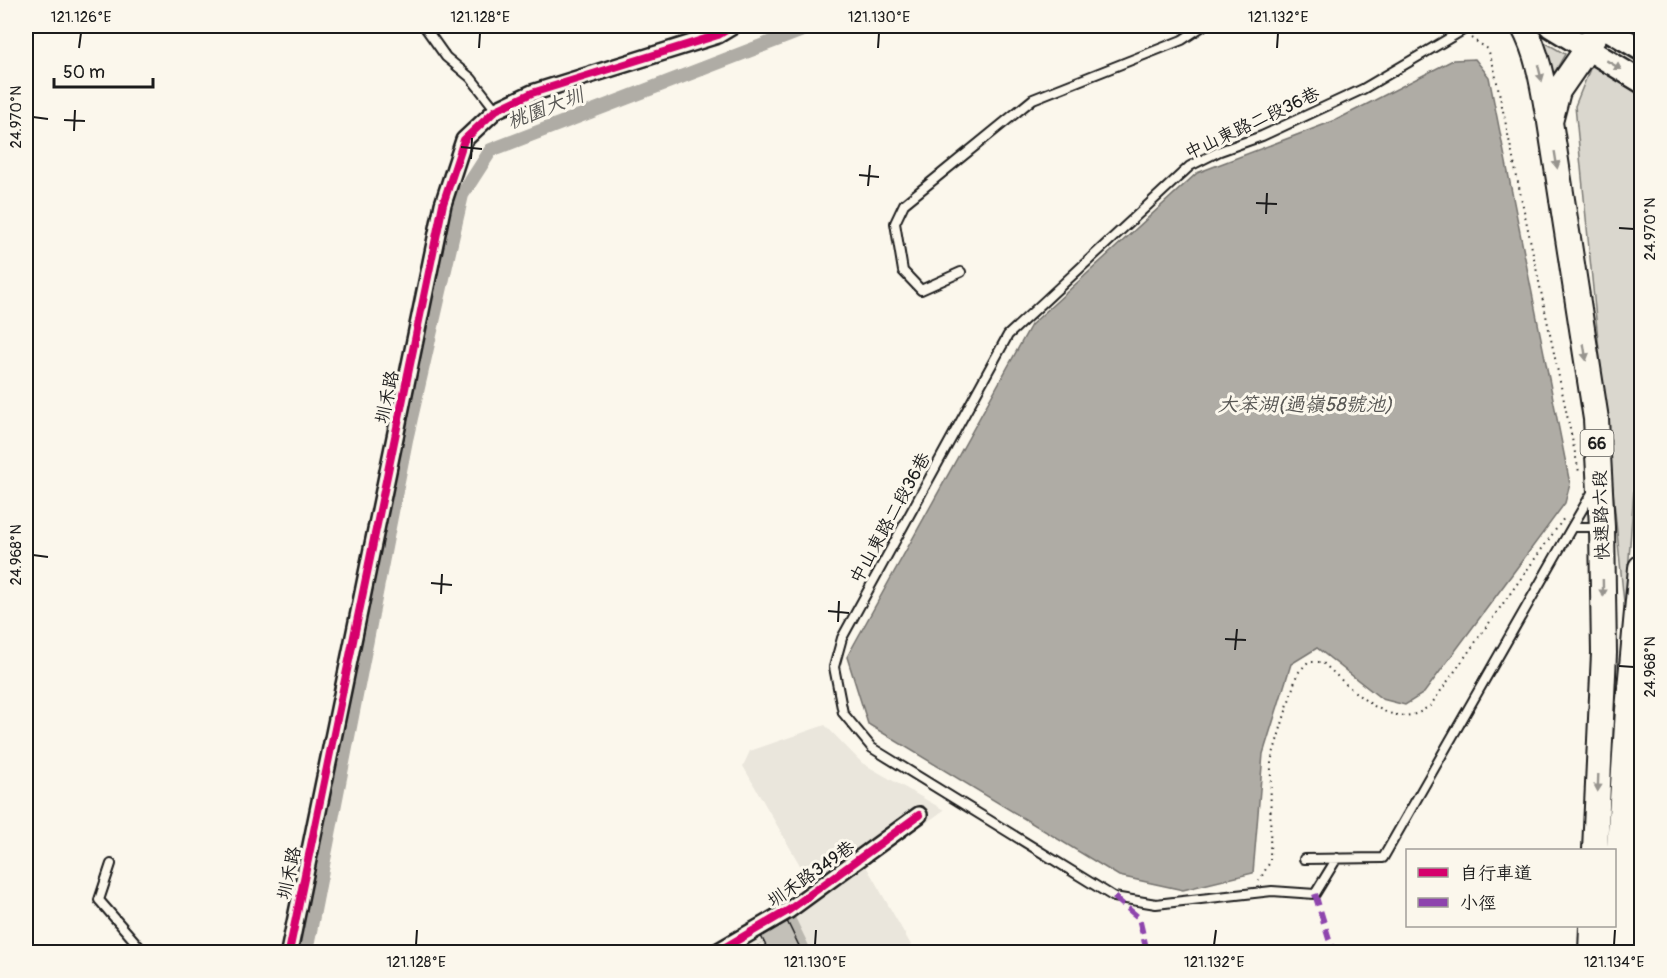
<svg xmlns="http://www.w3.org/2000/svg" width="1667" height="978" font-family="Pangolin,'LXGW WenKai TC',sans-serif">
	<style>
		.built { fill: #eae6dc }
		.green { fill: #dad7ce; stroke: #7b7a75; stroke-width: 1.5 }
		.water { fill: #afaca5; stroke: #74726e; stroke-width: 1.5 }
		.shadow { fill: #0003 }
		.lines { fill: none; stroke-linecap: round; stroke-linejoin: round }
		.canal { stroke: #afaca5; stroke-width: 14 }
		.building { fill: #c3c0b8; stroke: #1c1c1c; stroke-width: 1.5 }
		.service-casing { stroke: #1c1c1c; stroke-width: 12 }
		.minor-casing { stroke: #1c1c1c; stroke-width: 20 }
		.secondary-casing { stroke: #1c1c1c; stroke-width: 26 }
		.primary-casing { stroke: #1c1c1c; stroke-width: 28 }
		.trunk-casing { stroke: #1c1c1c; stroke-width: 30 }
		.path { stroke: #1c1c1c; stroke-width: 2; stroke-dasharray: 1.5 4.5; stroke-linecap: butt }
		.service { stroke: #fbf7ec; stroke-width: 8 }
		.minor { stroke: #fbf7ec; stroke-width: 15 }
		.secondary { stroke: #fbf7ec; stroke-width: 21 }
		.primary { stroke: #fbf7ec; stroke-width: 24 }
		.trunk { stroke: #fbf7ec; stroke-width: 26 }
		.quiet { stroke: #8e44ad; stroke-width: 6; stroke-dasharray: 12 6; stroke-linecap: butt }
		.cycleway-casing { stroke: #fbf7ec; stroke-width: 11 }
		.cycleway { stroke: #d6006c; stroke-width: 8 }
		.oneway { fill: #97948e }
		.ticks { fill: none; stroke: #1c1c1c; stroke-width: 2 }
		.labels { text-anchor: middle; stroke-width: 6; stroke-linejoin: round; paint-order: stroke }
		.shield { fill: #fbf7ec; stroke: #5f5e5a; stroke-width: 1.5 }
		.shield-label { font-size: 16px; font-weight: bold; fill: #1c1c1c }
		.street-label { font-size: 18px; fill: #1c1c1c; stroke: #fbf7ec }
		.water-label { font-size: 20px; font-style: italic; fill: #575653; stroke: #fbf7ec }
		.neatline { fill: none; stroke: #1c1c1c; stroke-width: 2 }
		.ticks-label { font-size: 15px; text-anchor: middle; fill: #1c1c1c }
	</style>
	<rect width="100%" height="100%" fill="#fbf7ec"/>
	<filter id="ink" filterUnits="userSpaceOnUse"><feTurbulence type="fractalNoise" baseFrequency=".0167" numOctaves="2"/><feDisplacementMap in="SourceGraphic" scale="12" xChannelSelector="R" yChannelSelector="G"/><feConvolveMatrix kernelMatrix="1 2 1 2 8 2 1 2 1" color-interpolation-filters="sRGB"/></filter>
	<g filter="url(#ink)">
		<!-- built -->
		<path class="built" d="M 825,725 L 862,763 L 944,810 L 866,866 L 915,952 L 725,952 L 816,893 L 743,766 L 750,751 Z"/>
		<!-- green -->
		<path class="green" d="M 1539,39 L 1565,54 L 1549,82 Z
			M 1594,59 L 1641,90 L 1642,380 L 1625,613 L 1575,106 Z"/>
		<!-- water -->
		<path class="water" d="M 1475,59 L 1489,77 L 1570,484 L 1565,503 L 1424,693 L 1405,705 L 1382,699 L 1317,648 L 1291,664 L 1263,754 L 1253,873 L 1183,890 L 1119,876 L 868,724 L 847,657 L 1031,325 L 1197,173 L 1336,120 L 1453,60 Z"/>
		<!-- shadow -->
		<path class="shadow" d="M 794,915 L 812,952 L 750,952 L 766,944 L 764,942 L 742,952 L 765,941 L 762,934 Z"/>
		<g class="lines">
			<!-- canal -->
			<path class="canal" d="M 306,952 L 406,440 L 462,195 L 491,150 L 813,26"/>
		</g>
		<!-- building -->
		<path class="building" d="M 787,921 L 802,952 L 769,952 L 760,934 Z
			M 758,946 L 761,952 L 747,952 Z"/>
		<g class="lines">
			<defs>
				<path id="service" d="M 424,26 L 446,57 L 471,78 L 496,110
					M 961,272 L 921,290 L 903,271 L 895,223 L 904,204 L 1033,99 L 1182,40 L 1203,26
					M 1593,491 L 1572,527 L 1598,527
					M 1337,858 L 1315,894 L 1272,891 L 1156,904 L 1114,897 L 872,748 L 843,713 L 834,667 L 842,638 L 1008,335 L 1190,166 L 1220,151 L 1262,136 L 1363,89 L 1470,26
					M 1304,859 L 1383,858 L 1572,527
					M 111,864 L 99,900 L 144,952"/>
				<path id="minor" d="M 289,952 L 443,204 L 464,140 L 496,110 L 532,93 L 718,35 L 733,26
					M 717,952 L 789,910 L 919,815"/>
				<path id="secondary" d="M 1550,26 L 1642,82
					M 1602,26 L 1642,50"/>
				<path id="primary" d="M 1523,26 C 1538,53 1543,85 1548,115
					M 1595,850 L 1604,653 L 1602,527 L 1596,419 L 1550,122 L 1558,91 L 1587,49 L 1600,26
					M 1591,952 L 1592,926"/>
				<path id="trunk" d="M 1631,943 L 1642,808
					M 1613,952 L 1629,710 L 1642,568"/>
			</defs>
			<!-- service casing -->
			<use href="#service" class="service-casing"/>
			<!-- minor casing -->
			<use href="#minor" class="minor-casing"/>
			<!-- secondary casing -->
			<use href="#secondary" class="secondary-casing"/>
			<!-- primary casing -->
			<use href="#primary" class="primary-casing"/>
			<!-- trunk casing -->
			<use href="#trunk" class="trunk-casing"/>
			<!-- path -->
			<path class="path" d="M 1471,38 L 1488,49 L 1494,68 L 1579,472
				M 1259,881 L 1270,862 L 1271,761 L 1297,674 L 1308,662 L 1322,662 C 1345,682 1383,727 1418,713 C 1422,711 1426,708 1430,706 L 1564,518"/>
			<!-- service -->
			<use href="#service" class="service"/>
			<!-- minor -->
			<use href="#minor" class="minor"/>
			<!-- secondary -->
			<use href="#secondary" class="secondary"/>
			<!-- primary -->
			<use href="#primary" class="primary"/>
			<!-- trunk -->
			<use href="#trunk" class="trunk"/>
			<!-- quiet -->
			<path class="quiet" d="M 1315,894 L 1329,939 L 1335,952
				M 1114,897 L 1139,918 L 1147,952"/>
			<defs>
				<path id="cycleway" d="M 289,952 L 443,204 L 464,140 L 496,110 L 532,93 L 718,35 L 733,26
					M 717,952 L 789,910 L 919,815"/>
			</defs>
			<!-- cycleway casing -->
			<use href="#cycleway" class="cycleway-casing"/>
			<!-- cycleway -->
			<use href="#cycleway" class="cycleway"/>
		</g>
		<!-- one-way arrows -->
		<defs><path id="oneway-solid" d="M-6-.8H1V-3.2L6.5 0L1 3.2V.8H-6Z" transform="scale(1.5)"/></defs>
		<g class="oneway">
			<use href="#oneway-solid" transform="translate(1614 65) rotate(31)"/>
			<use href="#oneway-solid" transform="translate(1540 73) rotate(76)"/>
			<use href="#oneway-solid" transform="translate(1556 160) rotate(81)"/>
			<use href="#oneway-solid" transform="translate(1585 352) rotate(81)"/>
			<use href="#oneway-solid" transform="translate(1603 588) rotate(89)"/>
			<use href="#oneway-solid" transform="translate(1598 783) rotate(92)"/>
		</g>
	</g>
	<!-- ticks -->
	<path class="ticks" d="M 79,48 L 81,33M 479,48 L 480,33M 878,48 L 879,33M 1277,48 L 1278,33M 33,117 L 48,119M 64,120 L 85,121M 74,131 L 75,110M 461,147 L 482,149M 471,159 L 472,138M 859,175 L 879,177M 868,186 L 870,165M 1256,203 L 1277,204M 1266,214 L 1267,193M 1619,228 L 1634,229M 33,555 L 48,557M 431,583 L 452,585M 441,594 L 442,574M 828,611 L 849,613M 838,622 L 839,601M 1225,639 L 1246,640M 1235,650 L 1237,629M 1619,666 L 1634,667M 416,945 L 417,930M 815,945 L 816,930M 1214,945 L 1216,930M 1614,945 L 1615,930"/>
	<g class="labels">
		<!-- shield labels -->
		<rect class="shield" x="1580.5" y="430" width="33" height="26" rx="4.5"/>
		<g class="shield-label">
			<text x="1597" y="449">66</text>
		</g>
		<!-- street labels -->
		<g class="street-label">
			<text transform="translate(1252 123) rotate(-25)" y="6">中山東路二段36巷</text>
			<text transform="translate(387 397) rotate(-78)" y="6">圳禾路</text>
			<text transform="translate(1601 515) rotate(-92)" y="6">快速路六段</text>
			<text transform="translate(890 518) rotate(-61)" y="6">中山東路二段36巷</text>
			<text transform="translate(289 873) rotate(-78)" y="6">圳禾路</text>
			<text transform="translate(811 874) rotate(-35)" y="6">圳禾路349巷</text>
		</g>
		<!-- water labels -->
		<g class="water-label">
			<text transform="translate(545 108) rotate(-21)" y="7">桃園大圳</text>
			<text x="1305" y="411">大笨湖(過嶺58號池)</text>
		</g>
	</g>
	<!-- margin -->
	<rect width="1667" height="978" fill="none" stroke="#fbf7ec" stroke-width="66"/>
	<!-- legend -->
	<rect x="1406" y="849" width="210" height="78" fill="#fbf7ec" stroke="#a29f99" stroke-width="1.5"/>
	<rect x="1418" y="868" width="30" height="9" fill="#d6006c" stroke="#a29f99" stroke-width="1.5"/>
	<text x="1460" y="879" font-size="18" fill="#1c1c1c">自行車道</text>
	<rect x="1418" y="898" width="30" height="9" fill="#8e44ad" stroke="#a29f99" stroke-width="1.5"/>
	<text x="1460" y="909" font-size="18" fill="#1c1c1c">小徑</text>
	<!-- scale -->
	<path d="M54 78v9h99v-9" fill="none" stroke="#1c1c1c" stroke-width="3"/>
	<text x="63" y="78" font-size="18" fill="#1c1c1c" stroke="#fbf7ec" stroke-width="4.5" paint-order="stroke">50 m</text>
	<rect x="33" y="33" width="1601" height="912" class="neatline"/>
	<g class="ticks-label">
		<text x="81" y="22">121.126°E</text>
		<text x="480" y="22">121.128°E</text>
		<text x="879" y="22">121.130°E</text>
		<text x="1278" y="22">121.132°E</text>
		<text transform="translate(16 117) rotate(-90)" y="5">24.970°N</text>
		<text transform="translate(1650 229) rotate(-90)" y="5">24.970°N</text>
		<text transform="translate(16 555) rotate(-90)" y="5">24.968°N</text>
		<text transform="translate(1650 667) rotate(-90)" y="5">24.968°N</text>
		<text x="416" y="967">121.128°E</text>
		<text x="815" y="967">121.130°E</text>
		<text x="1214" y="967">121.132°E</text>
		<text x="1614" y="967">121.134°E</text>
	</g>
</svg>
